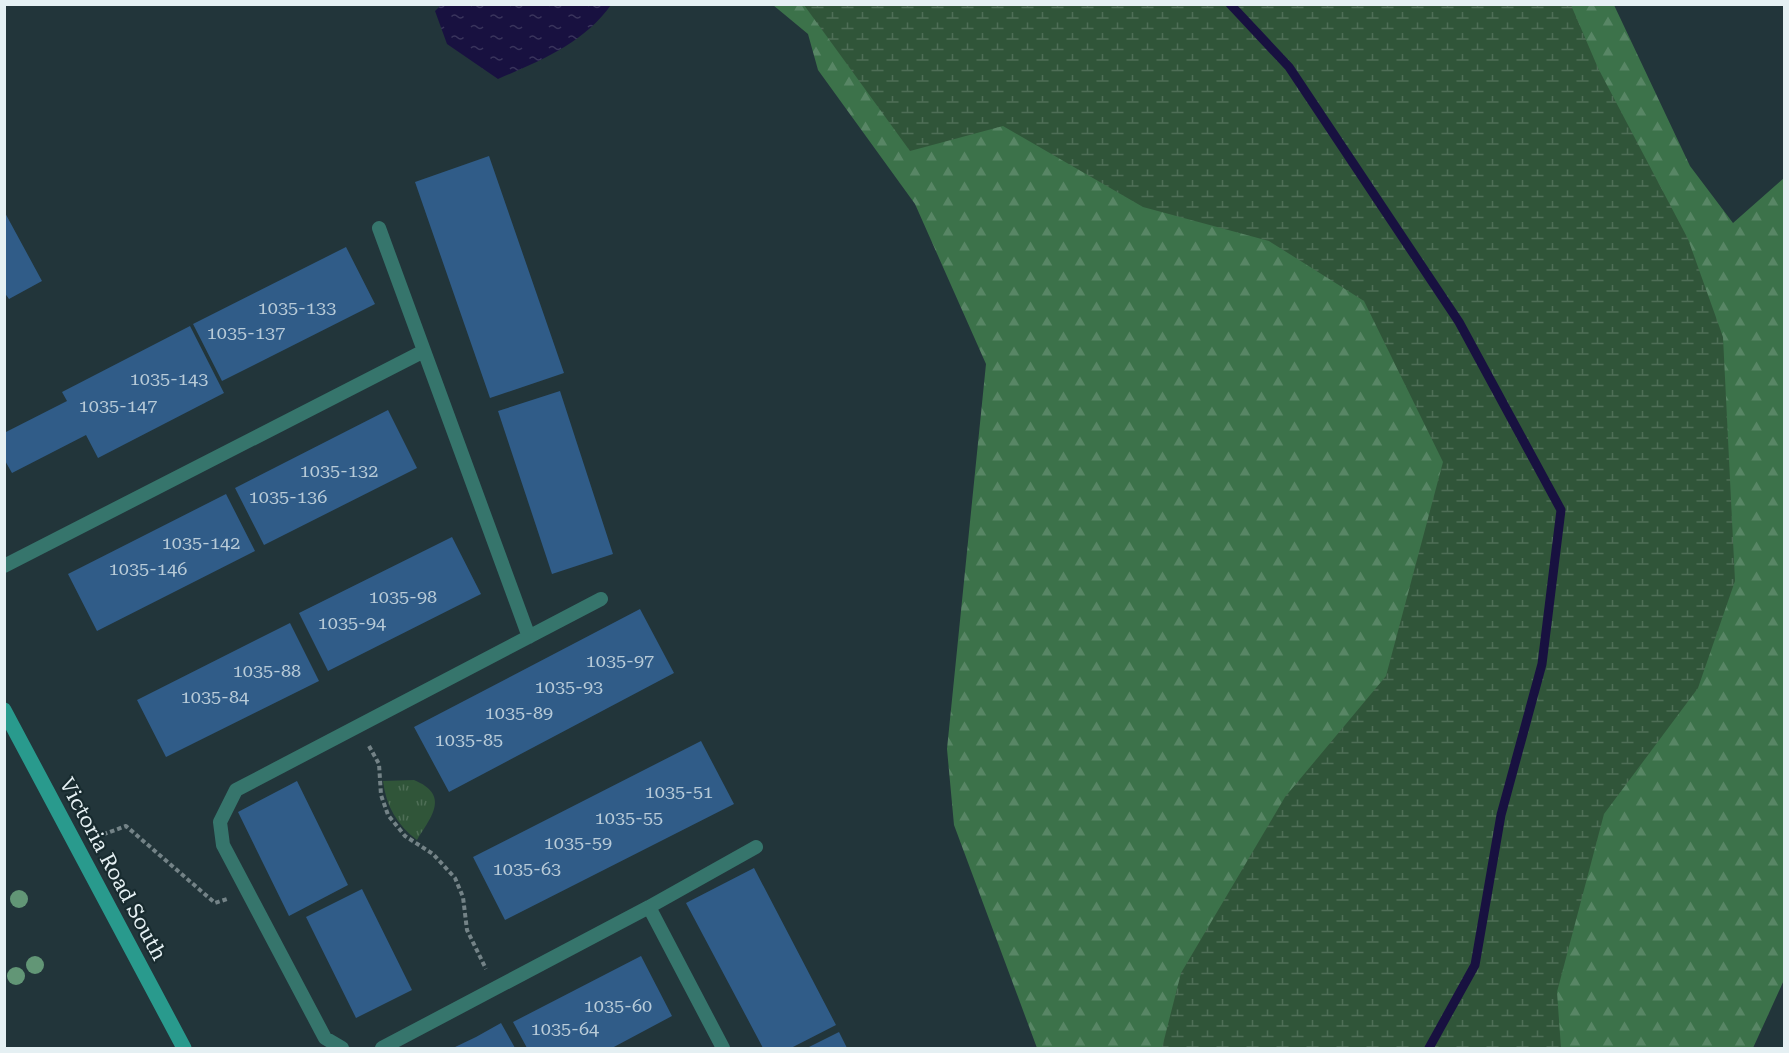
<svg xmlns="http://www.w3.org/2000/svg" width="1789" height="1053" font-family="'Roboto Serif',serif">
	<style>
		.grass { fill: url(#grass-tufts) }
		.forest { fill: url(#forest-firs) }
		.wetland { fill: url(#wetland-marsh) }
		.water { fill: url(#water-ripples) }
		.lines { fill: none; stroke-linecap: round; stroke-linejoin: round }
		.stream { stroke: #181140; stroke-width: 9 }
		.building { fill: #305c88 }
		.path { stroke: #748387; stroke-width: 4; stroke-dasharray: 4.5 3; stroke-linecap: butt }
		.lane { stroke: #36756c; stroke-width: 14 }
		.secondary { stroke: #299a8d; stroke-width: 15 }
		.tree { fill: #629676 }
		.labels { text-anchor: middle; stroke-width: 4.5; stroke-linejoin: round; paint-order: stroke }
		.number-label { font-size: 18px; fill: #b8cbd8 }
		.street-label { font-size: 21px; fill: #e5f0f3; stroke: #182b2f }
	</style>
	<defs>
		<pattern id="grass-tufts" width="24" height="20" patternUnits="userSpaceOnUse" patternTransform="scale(1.5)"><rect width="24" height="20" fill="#305539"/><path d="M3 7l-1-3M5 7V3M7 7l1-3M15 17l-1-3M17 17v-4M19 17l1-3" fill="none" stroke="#4e6e56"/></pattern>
		<pattern id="forest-firs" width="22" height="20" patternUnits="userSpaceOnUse" patternTransform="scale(1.5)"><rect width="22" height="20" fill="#3c724a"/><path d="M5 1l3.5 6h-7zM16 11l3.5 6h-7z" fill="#588665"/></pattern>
		<pattern id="wetland-marsh" width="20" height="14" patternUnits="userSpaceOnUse" patternTransform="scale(1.5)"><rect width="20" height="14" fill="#305539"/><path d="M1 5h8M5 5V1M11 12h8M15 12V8" fill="none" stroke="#4e6e56"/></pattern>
		<pattern id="water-ripples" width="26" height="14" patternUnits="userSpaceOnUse" patternTransform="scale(1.5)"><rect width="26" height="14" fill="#181140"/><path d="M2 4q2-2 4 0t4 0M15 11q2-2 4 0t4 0" fill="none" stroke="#39345c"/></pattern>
	</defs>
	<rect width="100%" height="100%" fill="#22353a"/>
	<!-- grass -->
	<path class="grass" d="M 414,780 C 450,795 432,816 417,840 C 397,825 386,806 383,781 Z"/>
	<!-- forest -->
	<path class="forest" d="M 773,5 L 1614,5 L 1690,166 L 1733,223 L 1784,178 L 1784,980 L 1753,1048 L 1037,1048 L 954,825 L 947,749 L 986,364 L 915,204 L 818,70 L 808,34 Z"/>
	<!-- wetland -->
	<path class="wetland" d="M 804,5 L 1571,5 L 1598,68 L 1688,239 L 1723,337 L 1735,581 L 1698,688 L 1604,814 L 1557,992 L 1561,1048 L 1162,1048 L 1181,973 L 1285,797 L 1386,676 L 1443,462 L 1364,301 L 1269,241 L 1143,207 L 1003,126 L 910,151 Z"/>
	<!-- water -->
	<path class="water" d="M 441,5 L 441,4 L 611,5 C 584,43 540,61 498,79 L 447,44 L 435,11 Z"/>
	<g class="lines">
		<!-- stream -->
		<path class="stream" d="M 1230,4 L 1289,67 L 1459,322 L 1561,510 L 1542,664 L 1501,815 L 1475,965 L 1429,1048"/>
	</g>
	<!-- building -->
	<path class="building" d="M 489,156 L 564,373 L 490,398 L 415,182 Z
		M 4,211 L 42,281 L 9,299 L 4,292 Z
		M 346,247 L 375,304 L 222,381 L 193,324 Z
		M 190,326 L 224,393 L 98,458 L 86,435 L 12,473 L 4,459 L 4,433 L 67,401 L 62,392 Z
		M 560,391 L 613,554 L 552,574 L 498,411 Z
		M 388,410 L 417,468 L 264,545 L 235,488 Z
		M 226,494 L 255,551 L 97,631 L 68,574 Z
		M 452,537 L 481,594 L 328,671 L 299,613 Z
		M 640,609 L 674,673 L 449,792 L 414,727 Z
		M 290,623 L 319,681 L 166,757 L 137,700 Z
		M 701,741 L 734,804 L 505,920 L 473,857 Z
		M 297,781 L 348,885 L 289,916 L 238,812 Z
		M 754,868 L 836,1025 L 791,1048 L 763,1048 L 686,903 Z
		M 362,889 L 412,990 L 356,1018 L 306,917 Z
		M 641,956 L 672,1016 L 612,1048 L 527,1048 L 513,1022 Z
		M 501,1023 L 515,1048 L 453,1048 L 476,1037 Z
		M 839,1032 L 847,1048 L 807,1048 Z"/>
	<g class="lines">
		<!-- path -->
		<path class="path" d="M 369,746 L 379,764 L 381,795 L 388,815 L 405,836 L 433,854 L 455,878 L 463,897 L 467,930 L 486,969
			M 96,837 L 126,826 L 215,903 L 227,899"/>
		<!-- lane -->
		<path class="lane" d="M 379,228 L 529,637
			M 4,566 L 424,351
			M 649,907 L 723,1048
			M 342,1048 L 325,1038 L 223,845 L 220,822 L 236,790 L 601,599
			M 382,1048 L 649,907 L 756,847"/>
		<!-- secondary -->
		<path class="secondary" d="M 4,710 L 184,1048"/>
	</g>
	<!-- trees -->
	<g class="tree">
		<circle cx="19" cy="899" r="9"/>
		<circle cx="35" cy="965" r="9"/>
		<circle cx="16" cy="976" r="9"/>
	</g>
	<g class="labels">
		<!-- number labels -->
		<g class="number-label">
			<text x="297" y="314">1035-133</text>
			<text x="246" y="339">1035-137</text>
			<text x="169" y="385">1035-143</text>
			<text x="118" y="412">1035-147</text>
			<text x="339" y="477">1035-132</text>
			<text x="288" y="503">1035-136</text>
			<text x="201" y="549">1035-142</text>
			<text x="148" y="575">1035-146</text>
			<text x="403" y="603">1035-98</text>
			<text x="352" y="629">1035-94</text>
			<text x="620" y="667">1035-97</text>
			<text x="267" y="677">1035-88</text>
			<text x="569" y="693">1035-93</text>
			<text x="215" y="703">1035-84</text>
			<text x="519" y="719">1035-89</text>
			<text x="469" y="746">1035-85</text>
			<text x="679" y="798">1035-51</text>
			<text x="629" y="824">1035-55</text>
			<text x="578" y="849">1035-59</text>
			<text x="527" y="875">1035-63</text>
			<text x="618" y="1012">1035-60</text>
			<text x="565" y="1035">1035-64</text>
		</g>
		<!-- street labels -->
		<g class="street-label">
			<text transform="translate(113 869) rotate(62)" y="7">Victoria Road South</text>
		</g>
	</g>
	<!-- border -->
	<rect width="1789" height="1053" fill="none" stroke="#e5f0f3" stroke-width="12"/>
</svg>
